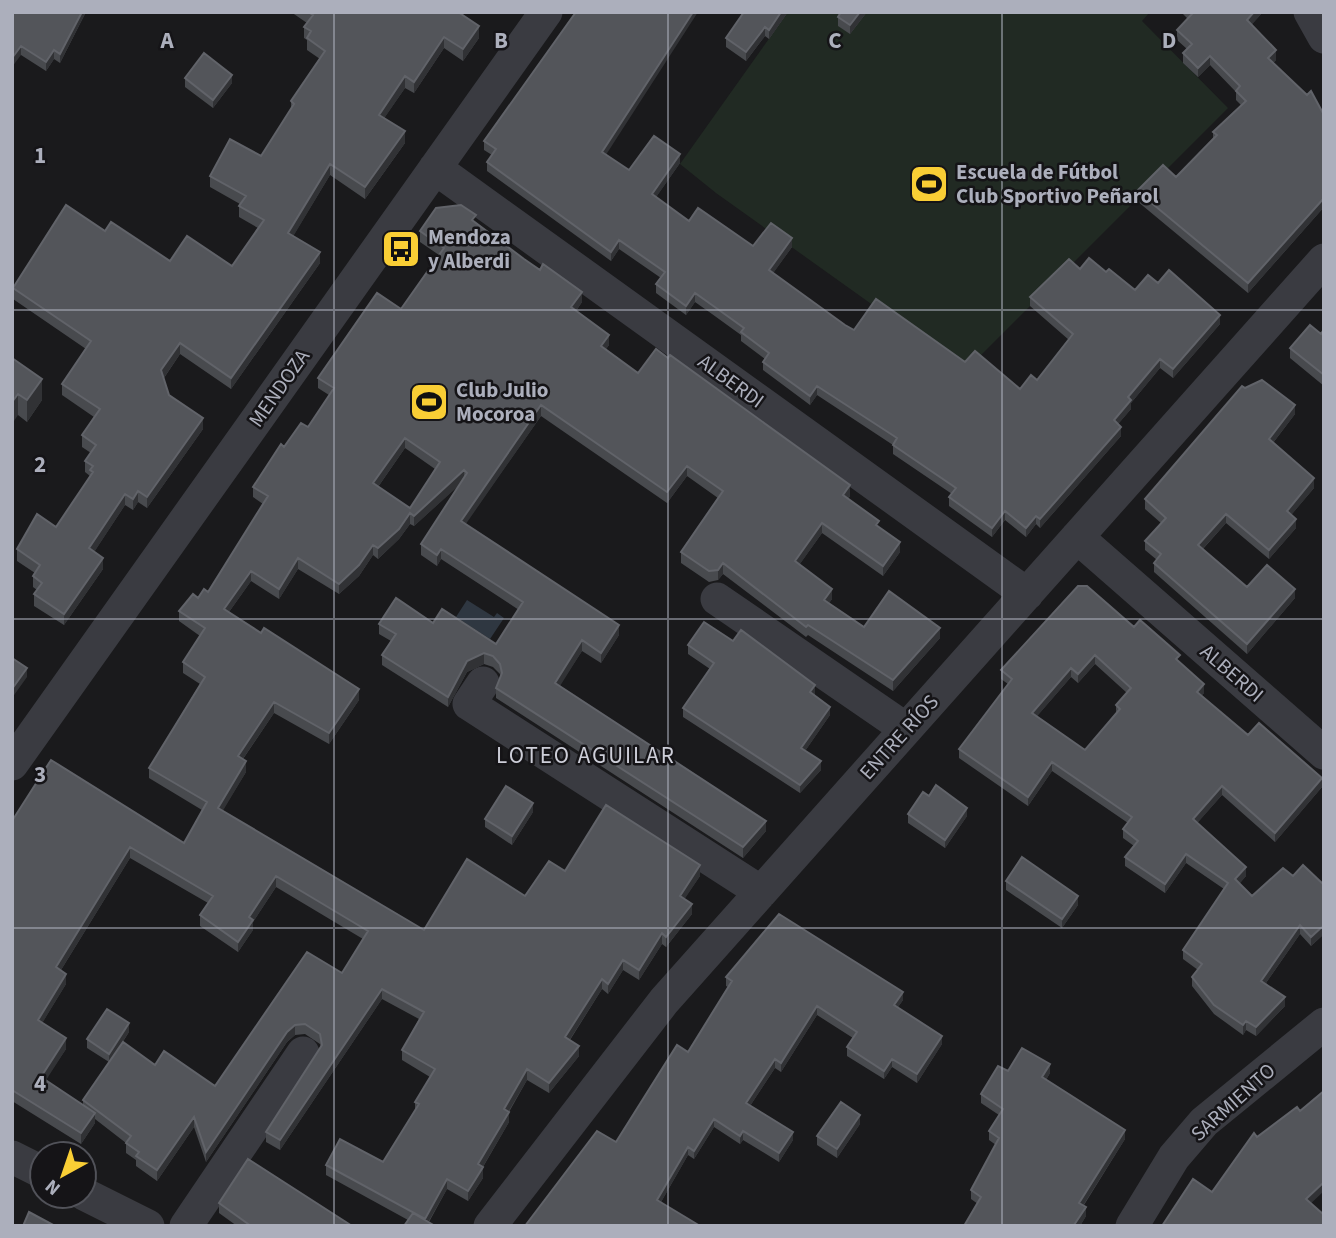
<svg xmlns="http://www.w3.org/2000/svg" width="1336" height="1238" font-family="'Source Sans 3',sans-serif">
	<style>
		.green { fill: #212a23 }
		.water { fill: #2f3741 }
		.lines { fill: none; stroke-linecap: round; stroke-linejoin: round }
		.street { stroke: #3a3b41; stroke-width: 33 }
		.wall { fill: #484a4e; fill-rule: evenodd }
		.shaded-wall { fill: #313235 }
		.building { fill: #53555a; stroke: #616369; stroke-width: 2; fill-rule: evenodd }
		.grid { fill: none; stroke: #acafbc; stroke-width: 2; stroke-opacity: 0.55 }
		.labels { text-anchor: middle; stroke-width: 5; stroke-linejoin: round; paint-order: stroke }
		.poi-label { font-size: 21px; font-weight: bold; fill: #acafbc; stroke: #151417; text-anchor: start }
		.street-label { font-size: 21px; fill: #acafbc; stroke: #151417 }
		.neighbourhood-label { font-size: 23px; letter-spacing: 2px; fill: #cdced8; stroke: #151417 }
		.grid-label { font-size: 23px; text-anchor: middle; font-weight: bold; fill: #acafbc; stroke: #151417; stroke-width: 5; stroke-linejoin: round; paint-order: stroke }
	</style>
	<rect width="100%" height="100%" fill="#1a1a1c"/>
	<!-- green -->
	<path class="green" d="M 788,12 L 1150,12 L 1142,21 L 1228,108 L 965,371 L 716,193 L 680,164 Z"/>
	<!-- water -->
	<path class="water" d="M 467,600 L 494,617 L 497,613 L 504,618 L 490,639 L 456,617 Z"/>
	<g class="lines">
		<!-- street -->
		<path class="street" d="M 1310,12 L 1324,37
			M 435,168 L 1027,594
			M 1077,537 L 1324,753
			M 717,599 L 906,729
			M 483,683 L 469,704 L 761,892
			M 12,764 L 546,12
			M 12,1157 L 42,1172
			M 84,1194 L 148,1226
			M 186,1226 L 303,1053
			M 490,1226 L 664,1001 L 1324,260
			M 1132,1226 L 1174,1157 L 1204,1122 L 1324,1024"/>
	</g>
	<!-- wall -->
	<path class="wall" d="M 12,12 L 86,12 L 60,63 L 54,59 L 46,71 L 21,55 Z
		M 291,12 L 465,12 L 463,15 L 479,38 L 463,61 L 444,48 L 414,93 L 405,88 L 384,118 L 405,143 L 365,199 L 330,175 L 293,236 L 320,263 L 231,389 L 180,354 L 164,378 L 169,395 L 203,429 L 147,508 L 138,502 L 133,510 L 125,505 L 94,552 L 103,569 L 64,625 L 34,606 L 34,594 L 37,590 L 33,587 L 33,576 L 35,573 L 17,561 L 17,549 L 56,527 L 90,476 L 85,472 L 85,461 L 91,453 L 82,447 L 82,435 L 94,417 L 62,395 L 62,384 L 86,349 L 13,299 L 13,288 L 105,231 L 170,261 L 232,266 L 258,228 L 239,217 L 239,206 L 240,204 L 210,187 L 210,176 L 261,156 L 291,110 L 291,101 L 320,59 L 307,50 L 307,40 L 304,38 L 304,27 L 307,23 Z
		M 739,12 L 788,12 L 769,39 L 765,36 L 746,61 L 726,47 L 726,38 L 742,15 Z
		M 867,12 L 850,34 L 838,26 L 838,17 Z
		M 1181,12 L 1263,12 L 1251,25 L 1276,60 L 1273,63 L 1324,115 L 1324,207 L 1248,293 L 1137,201 L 1137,191 L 1176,177 L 1213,139 L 1213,132 L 1241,105 L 1236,100 L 1236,92 L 1210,65 L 1198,77 L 1183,63 L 1183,53 L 1187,49 L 1177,40 L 1177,30 L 1188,19 Z
		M 185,78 L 232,83 L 213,108 L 185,87 Z
		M 484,141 L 606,155 L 629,170 L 680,163 L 656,197 L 689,221 L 753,246 L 792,247 L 773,273 L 845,325 L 854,330 L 965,362 L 1020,389 L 1037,380 L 1069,340 L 1030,306 L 1030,297 L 1080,269 L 1106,272 L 1135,290 L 1158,283 L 1220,324 L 1173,378 L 1160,368 L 1131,403 L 1131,409 L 1118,424 L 1121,436 L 1040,528 L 1036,524 L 1026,537 L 1005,520 L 992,537 L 949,506 L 949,497 L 952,494 L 893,454 L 893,445 L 817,395 L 810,405 L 763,370 L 763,362 L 765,359 L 741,341 L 741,335 L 712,314 L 695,302 L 686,315 L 656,293 L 656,284 L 661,278 L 619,249 L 611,261 L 487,171 L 487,162 L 492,155 L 484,150 Z
		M 476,223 L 582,302 L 576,311 L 609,345 L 606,349 L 638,373 L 850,496 L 848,499 L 879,527 L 900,552 L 883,576 L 822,533 L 799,565 L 832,599 L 829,603 L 864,627 L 940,638 L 893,691 L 808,635 L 806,637 L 723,574 L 718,580 L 709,582 L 681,563 L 681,552 L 718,498 L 687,476 L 667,503 L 541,416 L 465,524 L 619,635 L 601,663 L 582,651 L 559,686 L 766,831 L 743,858 L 496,698 L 496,688 L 501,677 L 500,674 L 493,667 L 484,664 L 467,672 L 448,707 L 382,665 L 382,655 L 391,641 L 379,634 L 379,624 L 433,623 L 496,644 L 519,610 L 441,559 L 437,566 L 421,555 L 421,544 L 460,484 L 414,526 L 410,524 L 399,539 L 378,559 L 373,555 L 359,576 L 339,594 L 298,569 L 279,599 L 251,581 L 229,612 L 359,700 L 329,744 L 274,713 L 243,759 L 246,772 L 222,811 L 424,930 L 525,896 L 565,871 L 700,876 L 684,899 L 692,914 L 666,947 L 662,944 L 639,980 L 623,970 L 608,994 L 602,989 L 570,1040 L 579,1056 L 549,1093 L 527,1080 L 509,1112 L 509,1122 L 483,1167 L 483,1178 L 468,1201 L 447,1189 L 429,1222 L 408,1220 L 326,1175 L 326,1165 L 383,1162 L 415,1110 L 415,1102 L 430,1077 L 402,1060 L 402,1050 L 419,1019 L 382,999 L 280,1150 L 266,1142 L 266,1132 L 321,1047 L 320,1044 L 305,1034 L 295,1035 L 287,1042 L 206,1162 L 194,1127 L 157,1181 L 136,1166 L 136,1160 L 126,1153 L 126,1143 L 95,1119 L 95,1123 L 81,1144 L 12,1101 L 12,821 L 184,843 L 202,810 L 149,778 L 149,768 L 200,684 L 183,673 L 183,662 L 200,636 L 179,621 L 179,611 L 208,592 L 263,504 L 253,497 L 253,487 L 284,447 L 308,427 L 329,395 L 318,388 L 318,378 L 401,309 L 439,255 L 420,242 L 420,231 ZM 405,448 L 435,469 L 410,508 L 378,487 ZM 130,858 L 208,903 L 200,915 L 200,926 L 238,952 L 253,930 L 253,922 L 276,887 L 363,939 L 342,973 L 215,1086 L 155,1065 L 119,1048 L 129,1032 L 87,1039 L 87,1048 L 109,1062 L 83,1100 L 83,1105 L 45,1080 L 66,1049 L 42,1023 L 66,984 L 61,970 Z
		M 1324,329 L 1324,386 L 1290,358 L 1290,348 L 1321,334 Z
		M 12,358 L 42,400 L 27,422 L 18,415 Z
		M 1245,388 L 1295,414 L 1273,443 L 1314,488 L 1291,515 L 1296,528 L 1269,559 L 1226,523 L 1203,549 L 1247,587 L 1295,598 L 1247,654 L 1154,572 L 1154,563 L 1157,560 L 1145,550 L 1145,541 L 1161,523 L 1145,509 L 1145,499 Z
		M 1134,627 L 1180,663 L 1204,693 L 1201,696 L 1248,735 L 1322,787 L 1275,842 L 1222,795 L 1197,823 L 1246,876 L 1239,884 L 1252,896 L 1293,876 L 1324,885 L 1324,934 L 1311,946 L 1300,934 L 1266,983 L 1285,1006 L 1256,1036 L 1246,1030 L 1243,1035 L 1214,1014 L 1192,986 L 1192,977 L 1198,970 L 1183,959 L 1183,950 L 1224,889 L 1186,863 L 1165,893 L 1125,866 L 1125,857 L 1134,846 L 1123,838 L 1123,829 L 1128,823 L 1052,771 L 1028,806 L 959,758 L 959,749 L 1008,684 L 1001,679 L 1001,670 ZM 1095,664 L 1127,693 L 1116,705 L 1116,713 L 1085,750 L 1037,716 L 1071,677 L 1078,683 Z
		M 733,641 L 815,694 L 814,695 L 830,715 L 805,751 L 821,770 L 800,793 L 683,717 L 683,708 L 710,669 L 688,654 L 688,645 Z
		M 929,796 L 967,816 L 945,848 L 908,823 L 908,814 Z
		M 533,812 L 512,845 L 485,827 L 485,819 Z
		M 1006,881 L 1078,905 L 1062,928 L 1006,890 Z
		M 726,977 L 903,1000 L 898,1007 L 942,1044 L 917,1083 L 892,1067 L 884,1079 L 847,1056 L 847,1047 L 853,1038 L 817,1015 L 781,1072 L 775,1068 L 750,1106 L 793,1140 L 779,1162 L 743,1140 L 740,1144 L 714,1127 L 694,1159 L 688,1155 L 661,1202 L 525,1226 L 616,1142 L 688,1052 L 728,987 L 726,986 Z
		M 1008,1071 L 1050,1073 L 1046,1080 L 1125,1139 L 1084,1205 L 1086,1216 L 1080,1226 L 964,1226 L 978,1204 L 971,1199 L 971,1190 L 996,1145 L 989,1140 L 989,1131 L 999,1115 L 981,1103 L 981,1094 Z
		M 860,1124 L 837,1158 L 817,1145 L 817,1136 Z
		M 219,1203 L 352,1226 L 237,1226 L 219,1213 Z"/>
	<!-- shaded-wall -->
	<path class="shaded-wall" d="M 82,12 L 86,12 L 60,63 L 60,54 Z
		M 693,12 L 698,12 L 602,161 L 602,152 Z
		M 781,12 L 788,12 L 769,39 L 769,30 Z
		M 860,12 L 867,12 L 850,34 L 850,25 Z
		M 1254,12 L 1263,12 L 1247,30 L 1247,20 Z
		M 479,26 L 479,38 L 463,61 L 463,49 Z
		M 765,27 L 765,36 L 746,61 L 746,52 Z
		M 444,37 L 444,48 L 414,93 L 414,82 Z
		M 21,46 L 21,55 L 12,67 L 12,58 Z
		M 54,50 L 54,59 L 46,71 L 46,62 Z
		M 1276,50 L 1276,60 L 1268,68 L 1268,58 Z
		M 1210,56 L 1210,65 L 1198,77 L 1198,68 Z
		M 232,75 L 232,83 L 213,108 L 213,100 Z
		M 405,76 L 405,88 L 379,126 L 379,115 Z
		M 405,131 L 405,143 L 365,199 L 365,187 Z
		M 680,154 L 680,163 L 652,203 L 652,194 Z
		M 330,164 L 330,175 L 288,245 L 288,233 Z
		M 1324,198 L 1324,207 L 1248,293 L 1248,283 Z
		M 792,238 L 792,247 L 769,279 L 769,270 Z
		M 619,240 L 619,249 L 611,261 L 611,252 Z
		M 320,252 L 320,263 L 231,389 L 231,378 Z
		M 582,292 L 582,302 L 571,318 L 571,307 Z
		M 695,293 L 695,302 L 686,315 L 686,306 Z
		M 1220,315 L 1220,324 L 1173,378 L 1173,369 Z
		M 609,335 L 609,345 L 601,356 L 601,346 Z
		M 180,343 L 180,354 L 161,382 L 161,370 Z
		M 1160,359 L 1160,368 L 1131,403 L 1131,409 L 1114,429 L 1114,420 L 1128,397 Z
		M 42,379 L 42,400 L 27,422 L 27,400 Z
		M 817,386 L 817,395 L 810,405 L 810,396 Z
		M 18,394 L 18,415 L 12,424 L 12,402 Z
		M 541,405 L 541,416 L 461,531 L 461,521 Z
		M 1295,405 L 1295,414 L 1269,448 L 1269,439 Z
		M 203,418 L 203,429 L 147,508 L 147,497 Z
		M 1121,427 L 1121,436 L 1040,528 L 1040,519 Z
		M 405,438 L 405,448 L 373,494 L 373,483 Z
		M 687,466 L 687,476 L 667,503 L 667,492 Z
		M 464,470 L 464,481 L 414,526 L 414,516 Z
		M 1314,478 L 1314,488 L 1287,520 L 1287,511 Z
		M 850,485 L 850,496 L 843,506 L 843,495 Z
		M 138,491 L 138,502 L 133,510 L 133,499 Z
		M 125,494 L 125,505 L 89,560 L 89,548 Z
		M 1005,511 L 1005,520 L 992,537 L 992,528 Z
		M 410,513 L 410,524 L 399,539 L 378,559 L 378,548 Z
		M 1226,514 L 1226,523 L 1198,554 L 1198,545 Z
		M 1036,516 L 1036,524 L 1026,537 L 1026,528 Z
		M 1296,519 L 1296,528 L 1269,559 L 1269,550 Z
		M 822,523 L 822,533 L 795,571 L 795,561 Z
		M 900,542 L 900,552 L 883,576 L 883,566 Z
		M 373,545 L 373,555 L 359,576 L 339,594 L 339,584 Z
		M 441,549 L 441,559 L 437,566 L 437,555 Z
		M 103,558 L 103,569 L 64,625 L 64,614 Z
		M 298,558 L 298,569 L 279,599 L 279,589 Z
		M 723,563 L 723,574 L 718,580 L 718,570 Z
		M 251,571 L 251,581 L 224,619 L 224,609 Z
		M 832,589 L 832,599 L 824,610 L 824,600 Z
		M 1295,589 L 1295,598 L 1247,654 L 1247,644 Z
		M 619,625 L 619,635 L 601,663 L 601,653 Z
		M 940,628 L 940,638 L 893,691 L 893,680 Z
		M 582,640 L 582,651 L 555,694 L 555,683 Z
		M 484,653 L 484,664 L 467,672 L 448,707 L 448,697 L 467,661 Z
		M 1095,655 L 1095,664 L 1078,683 L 1078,674 Z
		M 27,668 L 27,677 L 12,698 L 12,689 Z
		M 1071,668 L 1071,677 L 1032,722 L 1032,713 Z
		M 1204,684 L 1204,693 L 1197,701 L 1197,692 Z
		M 815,685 L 815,694 L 810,701 L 810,692 Z
		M 359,689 L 359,700 L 329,744 L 329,733 Z
		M 274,702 L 274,713 L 238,766 L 238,756 Z
		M 830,707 L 830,715 L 801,757 L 801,748 Z
		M 246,761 L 246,772 L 218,819 L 218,808 Z
		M 821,761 L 821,770 L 800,793 L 800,785 Z
		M 1052,762 L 1052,771 L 1028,806 L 1028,797 Z
		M 1322,778 L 1322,787 L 1275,842 L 1275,833 Z
		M 1222,786 L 1222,795 L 1193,828 L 1193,819 Z
		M 533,803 L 533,812 L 512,845 L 512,836 Z
		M 967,808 L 967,816 L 945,848 L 945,840 Z
		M 766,821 L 766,831 L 743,858 L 743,847 Z
		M 130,847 L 130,858 L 56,978 L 56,967 Z
		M 1186,854 L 1186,863 L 1165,893 L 1165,884 Z
		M 700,865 L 700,876 L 680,906 L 680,896 Z
		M 1246,867 L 1246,876 L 1235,889 L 1235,879 Z
		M 276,876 L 276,887 L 253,922 L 253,930 L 238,952 L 238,942 L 249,917 Z
		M 1078,896 L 1078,905 L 1062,928 L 1062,919 Z
		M 692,904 L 692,914 L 666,947 L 666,937 Z
		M 1300,925 L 1300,934 L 1261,990 L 1261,981 Z
		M 1324,925 L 1324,934 L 1311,946 L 1311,937 Z
		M 662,933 L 662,944 L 639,980 L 639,970 Z
		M 623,960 L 623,970 L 608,994 L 608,984 Z
		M 66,974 L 66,984 L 38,1030 L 38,1020 Z
		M 602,979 L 602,989 L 565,1047 L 565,1037 Z
		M 382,989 L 382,999 L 280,1150 L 280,1140 Z
		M 903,992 L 903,1000 L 894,1013 L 894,1005 Z
		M 1285,997 L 1285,1006 L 1256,1036 L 1256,1027 Z
		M 817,1006 L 817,1015 L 781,1072 L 781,1063 Z
		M 1246,1021 L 1246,1030 L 1243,1035 L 1243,1025 Z
		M 129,1023 L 129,1032 L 109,1062 L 109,1054 Z
		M 295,1025 L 295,1035 L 287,1042 L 206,1162 L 206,1152 L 287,1032 Z
		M 942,1036 L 942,1044 L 917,1083 L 917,1074 Z
		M 66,1038 L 66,1049 L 41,1088 L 41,1077 Z
		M 579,1046 L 579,1056 L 549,1093 L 549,1083 Z
		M 775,1059 L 775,1068 L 746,1112 L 746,1103 Z
		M 892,1059 L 892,1067 L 884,1079 L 884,1071 Z
		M 1050,1064 L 1050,1073 L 1042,1086 L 1042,1077 Z
		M 527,1069 L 527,1080 L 504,1119 L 504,1109 Z
		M 509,1112 L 509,1122 L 478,1175 L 478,1164 Z
		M 95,1113 L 95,1123 L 81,1144 L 81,1133 Z
		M 860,1115 L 860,1124 L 837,1158 L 837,1149 Z
		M 194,1117 L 194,1127 L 157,1181 L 157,1170 Z
		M 714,1119 L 714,1127 L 694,1159 L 694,1151 Z
		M 1125,1130 L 1125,1139 L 1079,1212 L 1079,1203 Z
		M 743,1131 L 743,1140 L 740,1144 L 740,1136 Z
		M 793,1132 L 793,1140 L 779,1162 L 779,1153 Z
		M 688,1147 L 688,1155 L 657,1209 L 657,1200 Z
		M 483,1167 L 483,1178 L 468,1201 L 468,1191 Z
		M 447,1179 L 447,1189 L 426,1226 L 425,1226 L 425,1219 Z
		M 1324,1182 L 1324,1191 L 1306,1208 L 1306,1199 Z
		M 1086,1207 L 1086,1216 L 1080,1226 L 1074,1226 Z"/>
	<!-- building -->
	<path class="building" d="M 12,12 L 82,12 L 60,54 L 54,50 L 46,62 L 21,46 L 12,58 Z
		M 308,12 L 458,12 L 479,26 L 463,49 L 444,37 L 414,82 L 405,76 L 379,115 L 405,131 L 365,187 L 330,164 L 288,233 L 320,252 L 231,378 L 180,343 L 161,370 L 169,395 L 203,418 L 147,497 L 138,491 L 133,499 L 125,494 L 89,548 L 103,558 L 64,614 L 34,594 L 42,583 L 33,576 L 40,565 L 17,549 L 37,514 L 56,527 L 93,472 L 90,470 L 93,466 L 85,461 L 96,445 L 82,435 L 100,409 L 62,384 L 91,341 L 13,288 L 66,205 L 105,231 L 111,222 L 170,261 L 187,236 L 232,266 L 264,220 L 239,206 L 246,196 L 210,176 L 230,139 L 261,156 L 294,104 L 291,101 L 325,51 L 307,38 L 311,31 L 304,27 L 313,15 Z
		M 576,12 L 693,12 L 602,152 L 629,170 L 654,136 L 680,154 L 652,194 L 689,221 L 698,208 L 753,246 L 771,223 L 792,238 L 769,270 L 845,325 L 854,330 L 876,299 L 965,362 L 975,351 L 1020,389 L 1031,375 L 1037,380 L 1073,334 L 1030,297 L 1069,259 L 1080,269 L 1089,258 L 1106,272 L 1109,269 L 1135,290 L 1148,275 L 1158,283 L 1169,270 L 1220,315 L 1173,369 L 1160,359 L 1128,397 L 1131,400 L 1114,420 L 1121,427 L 1040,519 L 1036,516 L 1026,528 L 1005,511 L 992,528 L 949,497 L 956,488 L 893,445 L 897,438 L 817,386 L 810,396 L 763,362 L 769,353 L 741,332 L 744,328 L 712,305 L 695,293 L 686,306 L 656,284 L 665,272 L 619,240 L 611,252 L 487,162 L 496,149 L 484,141 Z
		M 744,12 L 781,12 L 769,30 L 765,27 L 746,52 L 726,38 Z
		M 841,12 L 860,12 L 850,25 L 838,17 Z
		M 1190,12 L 1254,12 L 1247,20 L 1276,50 L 1268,58 L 1307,95 L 1311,91 L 1324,115 L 1324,198 L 1248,283 L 1137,191 L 1163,165 L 1176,177 L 1217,135 L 1213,132 L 1246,101 L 1236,91 L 1240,86 L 1210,56 L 1198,68 L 1183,53 L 1192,44 L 1177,30 L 1192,14 Z
		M 204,53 L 232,75 L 213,100 L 185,78 Z
		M 461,205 L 476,215 L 472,220 L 524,259 L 540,270 L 543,264 L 582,292 L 571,307 L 609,335 L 601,346 L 638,373 L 656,349 L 668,358 L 670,355 L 850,485 L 843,495 L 879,521 L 876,525 L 900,542 L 883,566 L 822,523 L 795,561 L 832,589 L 824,600 L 864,627 L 889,591 L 940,628 L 893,680 L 808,625 L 806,627 L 723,563 L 718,570 L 709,571 L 681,552 L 723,491 L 687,466 L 667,492 L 541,405 L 461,521 L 619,625 L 601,653 L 582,640 L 555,683 L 766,821 L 743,847 L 496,688 L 502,673 L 500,664 L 493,656 L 484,653 L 467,661 L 448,697 L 382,655 L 396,634 L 379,624 L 396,598 L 433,623 L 442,609 L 496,644 L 523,602 L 441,549 L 437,555 L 421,544 L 467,473 L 464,470 L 414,516 L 410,513 L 399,529 L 378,548 L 373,545 L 359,565 L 339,584 L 298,558 L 279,589 L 251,571 L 224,609 L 261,633 L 264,628 L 359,689 L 329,733 L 274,702 L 238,756 L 246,761 L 218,808 L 424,930 L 467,859 L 525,896 L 549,861 L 565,871 L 606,805 L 700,865 L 680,896 L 692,904 L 666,937 L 662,933 L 639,970 L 623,960 L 608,984 L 602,979 L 565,1037 L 579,1046 L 549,1083 L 527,1069 L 504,1109 L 509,1112 L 478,1164 L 483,1167 L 475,1180 L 468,1191 L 447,1179 L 425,1219 L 326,1165 L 340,1139 L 383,1162 L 419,1104 L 415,1102 L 435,1069 L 402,1050 L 424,1012 L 382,989 L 280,1140 L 266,1132 L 322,1045 L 320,1034 L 305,1024 L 295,1025 L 287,1032 L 206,1152 L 194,1117 L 157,1170 L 136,1156 L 139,1152 L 126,1143 L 131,1136 L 83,1100 L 123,1042 L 155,1065 L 164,1051 L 215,1086 L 307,952 L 342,973 L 368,931 L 276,876 L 249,917 L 253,920 L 238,942 L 200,915 L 213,896 L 130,847 L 56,967 L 66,974 L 38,1020 L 66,1038 L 41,1077 L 95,1113 L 81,1133 L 12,1090 L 12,821 L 51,760 L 184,843 L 207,802 L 149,768 L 205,677 L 183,662 L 205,628 L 179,611 L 193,594 L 198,598 L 204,589 L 208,592 L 268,496 L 253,487 L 281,444 L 284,447 L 301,423 L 308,427 L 334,388 L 318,378 L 377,293 L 401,309 L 444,248 L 420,231 L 436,208 ZM 405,438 L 440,462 L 410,508 L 373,483 Z
		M 1310,325 L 1321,334 L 1324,329 L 1324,375 L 1290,348 Z
		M 12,358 L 42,379 L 27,400 L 18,394 L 12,402 Z
		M 1262,380 L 1295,405 L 1269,439 L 1314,478 L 1287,511 L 1296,519 L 1269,550 L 1226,514 L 1198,545 L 1247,587 L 1267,565 L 1295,589 L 1247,644 L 1154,563 L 1161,554 L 1145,541 L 1166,518 L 1145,499 L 1242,386 L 1245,388 Z
		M 1078,586 L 1087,586 L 1134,627 L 1140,620 L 1180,655 L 1176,659 L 1204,684 L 1197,692 L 1248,735 L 1259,723 L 1322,778 L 1275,833 L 1222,786 L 1193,819 L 1246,867 L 1235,879 L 1252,896 L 1283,868 L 1293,876 L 1303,865 L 1324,885 L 1324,925 L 1311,937 L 1300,925 L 1261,981 L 1285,997 L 1256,1027 L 1246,1021 L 1243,1025 L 1214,1005 L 1192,977 L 1202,964 L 1183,950 L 1228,883 L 1186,854 L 1165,884 L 1125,857 L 1138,841 L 1123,829 L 1132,817 L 1052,762 L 1028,797 L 959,749 L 1012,679 L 1001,670 ZM 1095,655 L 1131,688 L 1116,705 L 1120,709 L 1085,750 L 1032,713 L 1071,668 L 1078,674 Z
		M 704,622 L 733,641 L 741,630 L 815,685 L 810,692 L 830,707 L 801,748 L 821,761 L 800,785 L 683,708 L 714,663 L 688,645 Z
		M 12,658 L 27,668 L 12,689 Z
		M 936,785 L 967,808 L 945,840 L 908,814 L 923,792 L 929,796 Z
		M 506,786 L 533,803 L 512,836 L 485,819 Z
		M 1022,857 L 1078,896 L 1062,919 L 1006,881 Z
		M 779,914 L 903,992 L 894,1005 L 942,1036 L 917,1074 L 892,1059 L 884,1071 L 847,1047 L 857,1032 L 817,1006 L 781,1063 L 775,1059 L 746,1103 L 793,1132 L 779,1153 L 743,1131 L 740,1136 L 714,1119 L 694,1151 L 688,1147 L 657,1200 L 700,1226 L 525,1226 L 597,1131 L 616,1142 L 677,1045 L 688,1052 L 732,981 L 726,977 Z
		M 107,1009 L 129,1023 L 109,1054 L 87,1039 Z
		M 1022,1048 L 1050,1064 L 1042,1077 L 1125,1130 L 1079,1203 L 1086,1207 L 1074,1225 L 1075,1226 L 964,1226 L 981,1197 L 971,1190 L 999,1138 L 989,1131 L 1003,1109 L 981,1094 L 998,1066 L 1008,1071 Z
		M 1324,1091 L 1324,1182 L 1306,1199 L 1324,1215 L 1324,1226 L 1162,1226 L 1193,1179 L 1212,1192 L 1254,1133 L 1257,1137 L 1297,1107 L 1300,1111 Z
		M 841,1102 L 860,1115 L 837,1149 L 817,1136 Z
		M 248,1159 L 352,1226 L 251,1226 L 219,1203 Z
		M 29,1212 L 55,1226 L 23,1226 Z
		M 413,1213 L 435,1226 L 404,1226 Z"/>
	<!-- grid -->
	<path class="grid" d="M 334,12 L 334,1226M 668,12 L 668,1226M 1002,12 L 1002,1226M 12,310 L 1324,310M 12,619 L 1324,619M 12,928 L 1324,928"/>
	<!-- icons -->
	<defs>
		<symbol id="stadium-square" viewBox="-11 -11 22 22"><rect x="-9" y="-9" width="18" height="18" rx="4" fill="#f9ce35" stroke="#151417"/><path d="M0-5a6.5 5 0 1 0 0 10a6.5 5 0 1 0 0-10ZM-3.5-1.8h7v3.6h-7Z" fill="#111"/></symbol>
		<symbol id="bus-square" viewBox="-11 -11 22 22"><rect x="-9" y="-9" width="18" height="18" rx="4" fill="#f9ce35" stroke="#151417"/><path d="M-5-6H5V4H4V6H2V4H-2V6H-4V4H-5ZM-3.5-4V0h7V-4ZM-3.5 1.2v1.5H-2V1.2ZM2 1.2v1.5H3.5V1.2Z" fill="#111"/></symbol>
	</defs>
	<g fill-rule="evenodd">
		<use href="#stadium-square" x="907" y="162" width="44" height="44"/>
		<use href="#bus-square" x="379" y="227" width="44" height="44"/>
		<use href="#stadium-square" x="407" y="380" width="44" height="44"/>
	</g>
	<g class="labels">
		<!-- poi labels -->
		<g class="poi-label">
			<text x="956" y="179">Escuela de Fútbol<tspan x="956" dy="24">Club Sportivo Peñarol</tspan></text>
			<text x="428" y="244">Mendoza<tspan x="428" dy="24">y Alberdi</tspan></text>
			<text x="456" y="397">Club Julio<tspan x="456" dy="24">Mocoroa</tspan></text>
		</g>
		<!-- street labels -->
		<g class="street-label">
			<text transform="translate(731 381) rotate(36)" y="7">ALBERDI</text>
			<text transform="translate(279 388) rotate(-55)" y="7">MENDOZA</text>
			<text transform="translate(1232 673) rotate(41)" y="7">ALBERDI</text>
			<text transform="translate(899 737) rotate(-48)" y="7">ENTRE RÍOS</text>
			<text transform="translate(1233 1102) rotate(-42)" y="7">SARMIENTO</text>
		</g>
		<!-- neighbourhood labels -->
		<g class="neighbourhood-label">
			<text x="586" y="763">LOTEO AGUILAR</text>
		</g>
	</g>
	<g class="grid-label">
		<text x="167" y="48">A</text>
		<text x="501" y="48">B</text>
		<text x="835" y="48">C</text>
		<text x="1169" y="48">D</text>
		<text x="40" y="163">1</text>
		<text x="40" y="472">2</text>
		<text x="40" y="782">3</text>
		<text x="40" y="1091">4</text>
	</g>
	<!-- border -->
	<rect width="1336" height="1238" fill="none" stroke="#acafbc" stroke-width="28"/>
	<!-- north arrow -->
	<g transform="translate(63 1175) rotate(220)"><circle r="33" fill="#151417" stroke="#515259" stroke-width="2"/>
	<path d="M0-5L12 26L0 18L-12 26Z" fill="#f9ce35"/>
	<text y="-10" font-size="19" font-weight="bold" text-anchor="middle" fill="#acafbc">N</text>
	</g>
</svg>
